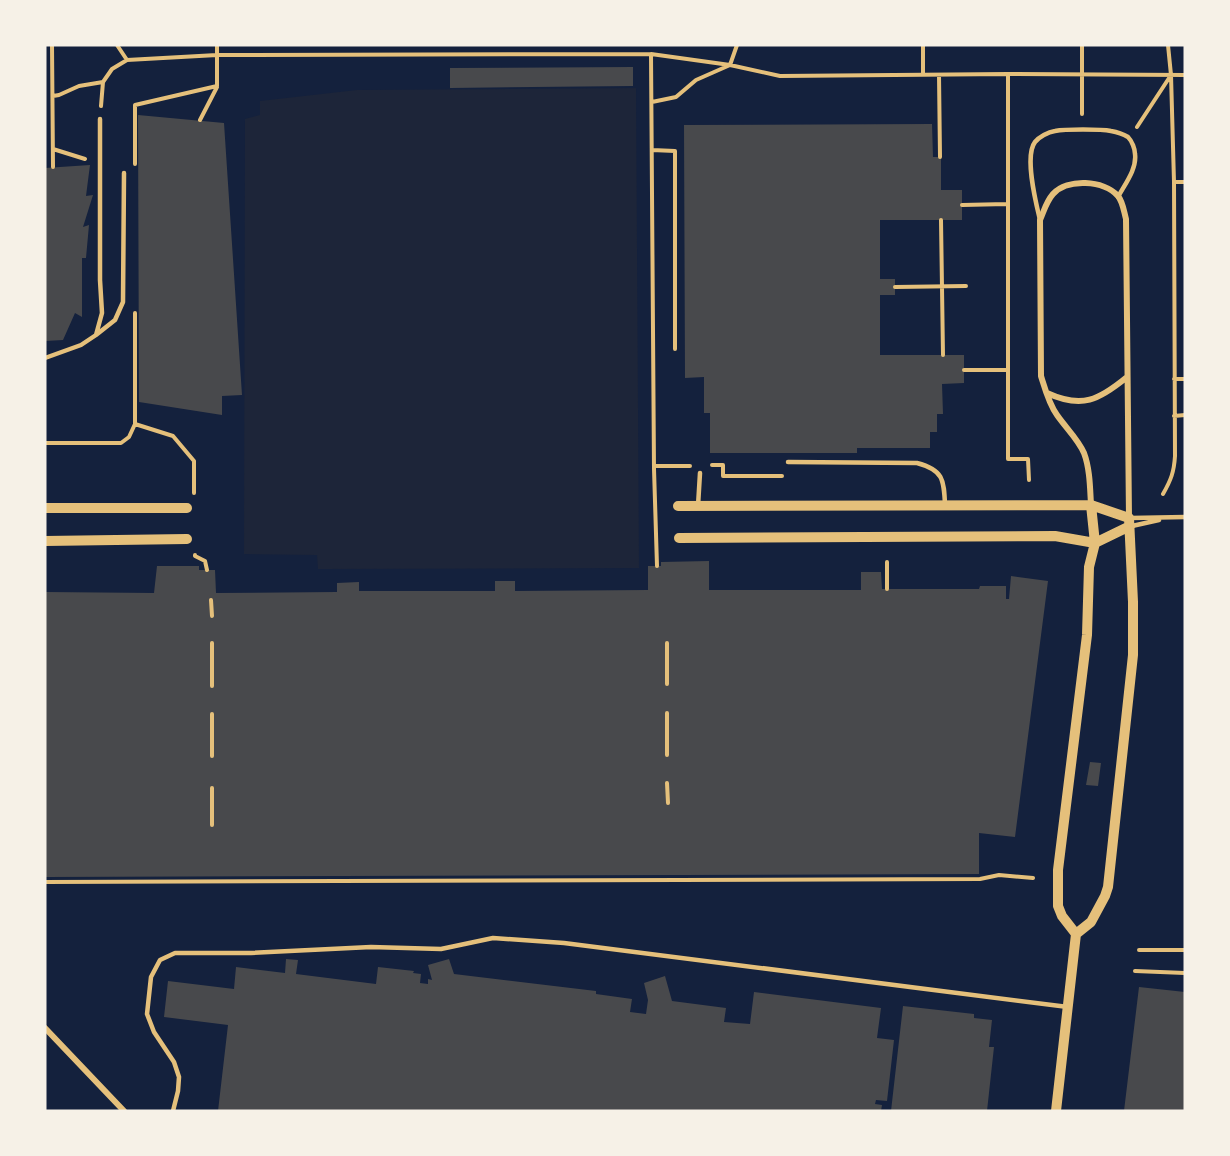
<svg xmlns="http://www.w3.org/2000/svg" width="1230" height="1156" font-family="Ubuntu,sans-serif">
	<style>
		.green { fill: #1d2539 }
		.building { fill: #48494c }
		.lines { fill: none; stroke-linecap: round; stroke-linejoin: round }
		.path { stroke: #e5c07b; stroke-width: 4 }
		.service { stroke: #e5c07b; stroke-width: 4.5 }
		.minor { stroke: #e5c07b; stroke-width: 6 }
		.tertiary { stroke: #e5c07b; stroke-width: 10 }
	</style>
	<rect width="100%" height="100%" fill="#14213d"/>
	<!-- green -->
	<path class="green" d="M 636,88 L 639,568 L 318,569 L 317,555 L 244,554 L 245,119 L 260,115 L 260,101 L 357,90 Z"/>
	<!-- building -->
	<path class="building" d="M 633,67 L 633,86 L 450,88 L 450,68 Z
		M 138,115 L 224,123 L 242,395 L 222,396 L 222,415 L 139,402 Z
		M 932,124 L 933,157 L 941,157 L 941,190 L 962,190 L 962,220 L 880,220 L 880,279 L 895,279 L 895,295 L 880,295 L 880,355 L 964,355 L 964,383 L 942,384 L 943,414 L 937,414 L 937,432 L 930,432 L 930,448 L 857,448 L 857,453 L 710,453 L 710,413 L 704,413 L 704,377 L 685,378 L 684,125 Z
		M 90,165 L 86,196 L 93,195 L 83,227 L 89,225 L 86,258 L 82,258 L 82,317 L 75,313 L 63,340 L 45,341 L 45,168 Z
		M 709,561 L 709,590 L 861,590 L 861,572 L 881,572 L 882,589 L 979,589 L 980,586 L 1006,586 L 1006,599 L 1009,599 L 1011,576 L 1048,581 L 1015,837 L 979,833 L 979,874 L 45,877 L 45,592 L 154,593 L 157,566 L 199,566 L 199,570 L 215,570 L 216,593 L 337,592 L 337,583 L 359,582 L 359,591 L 495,591 L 495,581 L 515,581 L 515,591 L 648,590 L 648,566 L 661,566 L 661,562 Z
		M 1090,762 L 1101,763 L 1098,786 L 1086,785 Z
		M 286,959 L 298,960 L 296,974 L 376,984 L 378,967 L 414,971 L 413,973 L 421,974 L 420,983 L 428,984 L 428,979 L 432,980 L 428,965 L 449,959 L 454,974 L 596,991 L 596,994 L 632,999 L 630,1012 L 646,1014 L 648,1000 L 644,983 L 665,976 L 672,1001 L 726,1008 L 724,1022 L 750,1024 L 754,992 L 881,1008 L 877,1038 L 894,1040 L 887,1101 L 876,1100 L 875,1104 L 882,1105 L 881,1111 L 218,1111 L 228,1025 L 164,1017 L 168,981 L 234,989 L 236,967 L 285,973 Z
		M 1139,987 L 1185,992 L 1185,1111 L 1124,1111 Z
		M 903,1006 L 974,1014 L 974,1018 L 992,1020 L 989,1047 L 994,1047 L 987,1111 L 891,1111 Z"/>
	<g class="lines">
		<!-- path -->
		<path class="path" d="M 52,45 L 53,167
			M 117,45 L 127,60
			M 923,45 L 923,75
			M 1082,45 L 1082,114
			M 651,54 L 654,469 L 657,566
			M 1008,74 L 1008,459 L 1028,459 L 1029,480
			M 939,75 L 940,157
			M 53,96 L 59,95 L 79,86 L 103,82
			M 652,102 L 676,97 L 696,80 L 730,65 L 780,76 L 1008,74 L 1185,75
			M 101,106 L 103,82 L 112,69 L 127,60 L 217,55 L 651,54 L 730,65 L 737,45
			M 200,120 L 217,87
			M 1137,127 L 1171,75
			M 53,149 L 85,159
			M 652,150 L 675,151 L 675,349
			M 135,164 L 135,105 L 217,86 L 217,45
			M 1174,182 L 1185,182
			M 962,205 L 1007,204
			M 941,220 L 943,355
			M 895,287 L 966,286
			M 964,370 L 1008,370
			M 1174,379 L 1185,379
			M 1174,416 L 1185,415
			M 135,424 L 173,436 L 194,461 L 194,493
			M 45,443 L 121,443 L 129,437 L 135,424 L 135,313
			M 712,465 L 723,465 L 723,476 L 782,476
			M 654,466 L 690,466
			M 1163,494 C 1171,480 1174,472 1175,456 L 1174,182 L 1171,75 L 1168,45
			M 195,555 L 195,556 L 205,561 L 207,570
			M 887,589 L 887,562
			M 211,600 L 212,616
			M 212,643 L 212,686
			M 667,643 L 667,684
			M 667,713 L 667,755
			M 212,714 L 212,756
			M 667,783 L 668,803
			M 212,788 L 212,825
			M 45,882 L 980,879 L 999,875 L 1033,878
			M 1139,950 L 1185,950
			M 1135,971 L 1185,973"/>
		<!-- service -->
		<path class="service" d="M 1040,220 C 1036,203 1024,156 1035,142 C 1039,137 1048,132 1055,131 C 1065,129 1101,129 1111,131 C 1117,132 1123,134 1128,137 C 1132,141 1135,149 1135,154 C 1137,169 1125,184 1118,197
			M 96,335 L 102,313 L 100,280 L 100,119
			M 45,358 L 81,345 L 96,335 L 115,320 L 123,302 L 124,173
			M 788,462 L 917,463 C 943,470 944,479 945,505
			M 698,506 L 700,473
			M 1131,518 L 1185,517
			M 1132,526 L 1159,520
			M 173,1111 L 178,1091 L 179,1077 L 174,1062 L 154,1032 L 147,1014 L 151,977 L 160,960 L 175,953 L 251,953 L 371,947 L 441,949 L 493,938 L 564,943 L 1068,1007"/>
		<!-- minor -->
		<path class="minor" d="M 1047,393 C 1082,409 1099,400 1127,377
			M 1091,505 C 1090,488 1090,469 1084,453 C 1078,439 1066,428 1057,415 C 1049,404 1045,389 1041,376 L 1040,220 C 1044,211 1046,202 1053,194 C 1067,178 1104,180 1118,196 C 1123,202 1124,212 1126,219 L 1129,518
			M 45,1028 L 124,1111"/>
		<!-- tertiary -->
		<path class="tertiary" d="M 678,506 L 1091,505 L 1129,518 L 1133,602 L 1133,655 L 1108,887 L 1105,896 L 1091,922 L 1076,934 L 1056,1111
			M 45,508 L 187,508
			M 679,538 L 1055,536 L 1095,543 L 1130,526
			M 45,541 L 187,539
			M 1076,934 L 1062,916 L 1058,906 L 1058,870 L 1087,635 L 1089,567 L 1095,543 L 1091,505"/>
	</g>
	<!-- border -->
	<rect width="1230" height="1156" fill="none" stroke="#f6f1e7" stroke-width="93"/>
</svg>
